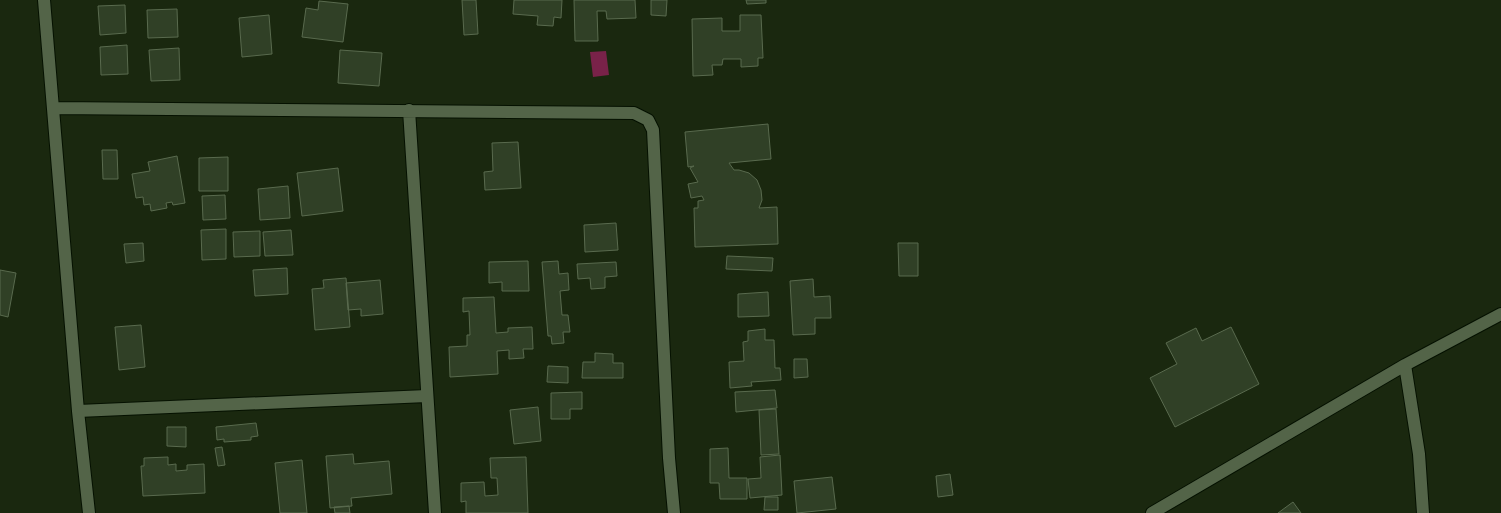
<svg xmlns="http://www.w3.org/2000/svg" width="1501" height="513" font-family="'Open Sans',sans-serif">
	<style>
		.water { fill: #792249 }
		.building { fill: #304026; stroke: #596a4e }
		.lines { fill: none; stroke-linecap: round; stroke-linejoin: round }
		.minor-casing { stroke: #051100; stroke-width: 14 }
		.minor { stroke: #536448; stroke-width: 12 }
	</style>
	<rect width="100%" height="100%" fill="#1a280f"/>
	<!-- water -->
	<path class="water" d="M 606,51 L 609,75 L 593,77 L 590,52 Z"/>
	<!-- building -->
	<path class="building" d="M 462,0 L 476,0 L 478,34 L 464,35 Z
		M 514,0 L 562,0 L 561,18 L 554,17 L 553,26 L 537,25 L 538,16 L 513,14 Z
		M 574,0 L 635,0 L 636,18 L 607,19 L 606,11 L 597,11 L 598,41 L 575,41 Z
		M 651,0 L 667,0 L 666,16 L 651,15 Z
		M 746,0 L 766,0 L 766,3 L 747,4 Z
		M 319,1 L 348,4 L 343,42 L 302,37 L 306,8 L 318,10 Z
		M 125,5 L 126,33 L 100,35 L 98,6 Z
		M 177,9 L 178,37 L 148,38 L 147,10 Z
		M 269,15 L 272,54 L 242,57 L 239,18 Z
		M 740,15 L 761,15 L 763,58 L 758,58 L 758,66 L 741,67 L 741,59 L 723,59 L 722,65 L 712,65 L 713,75 L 693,76 L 692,19 L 722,18 L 722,31 L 740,31 Z
		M 127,45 L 128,74 L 101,75 L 100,47 Z
		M 179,48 L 180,80 L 151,81 L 149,50 Z
		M 340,50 L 382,53 L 379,86 L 338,83 Z
		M 768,124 L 771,159 L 729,163 L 734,170 L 739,170 L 749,173 L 757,180 L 761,190 L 762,200 L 759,208 L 777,207 L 778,244 L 695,247 L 694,208 L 698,208 L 698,201 L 704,200 L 702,196 L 691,198 L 688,184 L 698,182 L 690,168 L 694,166 L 688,167 L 685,132 Z
		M 518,142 L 521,188 L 485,190 L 484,172 L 493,171 L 492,143 Z
		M 102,150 L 117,150 L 118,179 L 103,179 Z
		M 177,156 L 185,203 L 173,205 L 172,202 L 166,203 L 167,208 L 151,211 L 150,204 L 144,205 L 143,197 L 136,198 L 132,174 L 150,171 L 148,162 Z
		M 228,157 L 228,191 L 199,191 L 199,158 Z
		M 338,168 L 343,211 L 302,216 L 297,173 Z
		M 288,186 L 290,218 L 260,220 L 258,189 Z
		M 225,195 L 226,219 L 203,220 L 202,196 Z
		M 616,223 L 618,250 L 585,252 L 584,225 Z
		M 226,229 L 226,259 L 202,260 L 201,230 Z
		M 291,230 L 293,255 L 265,256 L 263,232 Z
		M 260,231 L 260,256 L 234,257 L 233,232 Z
		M 143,243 L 144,261 L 126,263 L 124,244 Z
		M 898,243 L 918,243 L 918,276 L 899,276 Z
		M 727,256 L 773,258 L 772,271 L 726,269 Z
		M 528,261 L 529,291 L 502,291 L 502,282 L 489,283 L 489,262 Z
		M 558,261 L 559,274 L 568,273 L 569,290 L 560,291 L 562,315 L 568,315 L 570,332 L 563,332 L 564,343 L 552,344 L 551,336 L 548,336 L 542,262 Z
		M 616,262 L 617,276 L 605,277 L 605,288 L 591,289 L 590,278 L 578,279 L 577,264 Z
		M 287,268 L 288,294 L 255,296 L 253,270 Z
		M 0,270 L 16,273 L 8,317 L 0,315 Z
		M 346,278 L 350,327 L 315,330 L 312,289 L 324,288 L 323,280 Z
		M 813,279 L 814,297 L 830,296 L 831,318 L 815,318 L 815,334 L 793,335 L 790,281 Z
		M 380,280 L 383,314 L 361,316 L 361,309 L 348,310 L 346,283 Z
		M 768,292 L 769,316 L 738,317 L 738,294 Z
		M 494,297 L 496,333 L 508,332 L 508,328 L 532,327 L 533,349 L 523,349 L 524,358 L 509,359 L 509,350 L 497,351 L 498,374 L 450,377 L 449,347 L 467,346 L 467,335 L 470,335 L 469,311 L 463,312 L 463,298 Z
		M 141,325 L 145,367 L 119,370 L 115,327 Z
		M 1231,327 L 1259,384 L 1175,427 L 1150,378 L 1177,364 L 1166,343 L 1196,328 L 1202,341 Z
		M 765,329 L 765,340 L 774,340 L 775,368 L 780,368 L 781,380 L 751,382 L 752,386 L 730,388 L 729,362 L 744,361 L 743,342 L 748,341 L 748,331 Z
		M 595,353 L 613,354 L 613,363 L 623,363 L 623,378 L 582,378 L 583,362 L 595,362 Z
		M 794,359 L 807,359 L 808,377 L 794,378 Z
		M 548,366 L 568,367 L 568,383 L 547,382 Z
		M 775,390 L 777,408 L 736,412 L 735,392 Z
		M 582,392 L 582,409 L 570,409 L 570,419 L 551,419 L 551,393 Z
		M 538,407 L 541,441 L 514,444 L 510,410 Z
		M 776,409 L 779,454 L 761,455 L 759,410 Z
		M 256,423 L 258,436 L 251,437 L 251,440 L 224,442 L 224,439 L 217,440 L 216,427 Z
		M 167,427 L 186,427 L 186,447 L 167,446 Z
		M 222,447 L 225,465 L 218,466 L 215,448 Z
		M 728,448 L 729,478 L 747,478 L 747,499 L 720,499 L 719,483 L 710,483 L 710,449 Z
		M 353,454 L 354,464 L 389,461 L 392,494 L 351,498 L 352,506 L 330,508 L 326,456 Z
		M 780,455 L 782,495 L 750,498 L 748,479 L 761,478 L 760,457 Z
		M 168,457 L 168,465 L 176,464 L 176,471 L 187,470 L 187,465 L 204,464 L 205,493 L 143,496 L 141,466 L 144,466 L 144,458 Z
		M 526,457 L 528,513 L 466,513 L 466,501 L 461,502 L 461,483 L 484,482 L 485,496 L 498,495 L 497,478 L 491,478 L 490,458 Z
		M 302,460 L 307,513 L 280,513 L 275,463 Z
		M 950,474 L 953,495 L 938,497 L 936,476 Z
		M 832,477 L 836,509 L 797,513 L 794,481 Z
		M 765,497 L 778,497 L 778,510 L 764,510 Z
		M 1293,502 L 1301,513 L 1278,513 Z
		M 349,506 L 350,513 L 335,513 L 334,507 Z"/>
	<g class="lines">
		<defs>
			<path id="minor" d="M 44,0 L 78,411 L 89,513
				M 54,108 L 634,113 L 648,120 L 653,130 L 669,458 L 674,513
				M 409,110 L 435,513
				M 1405,365 L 1419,454 L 1423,513
				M 78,411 L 427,396
				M 1152,513 L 1405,365 L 1501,314"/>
		</defs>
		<!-- minor casing -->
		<use href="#minor" class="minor-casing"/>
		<!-- minor -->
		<use href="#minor" class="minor"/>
	</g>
</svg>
